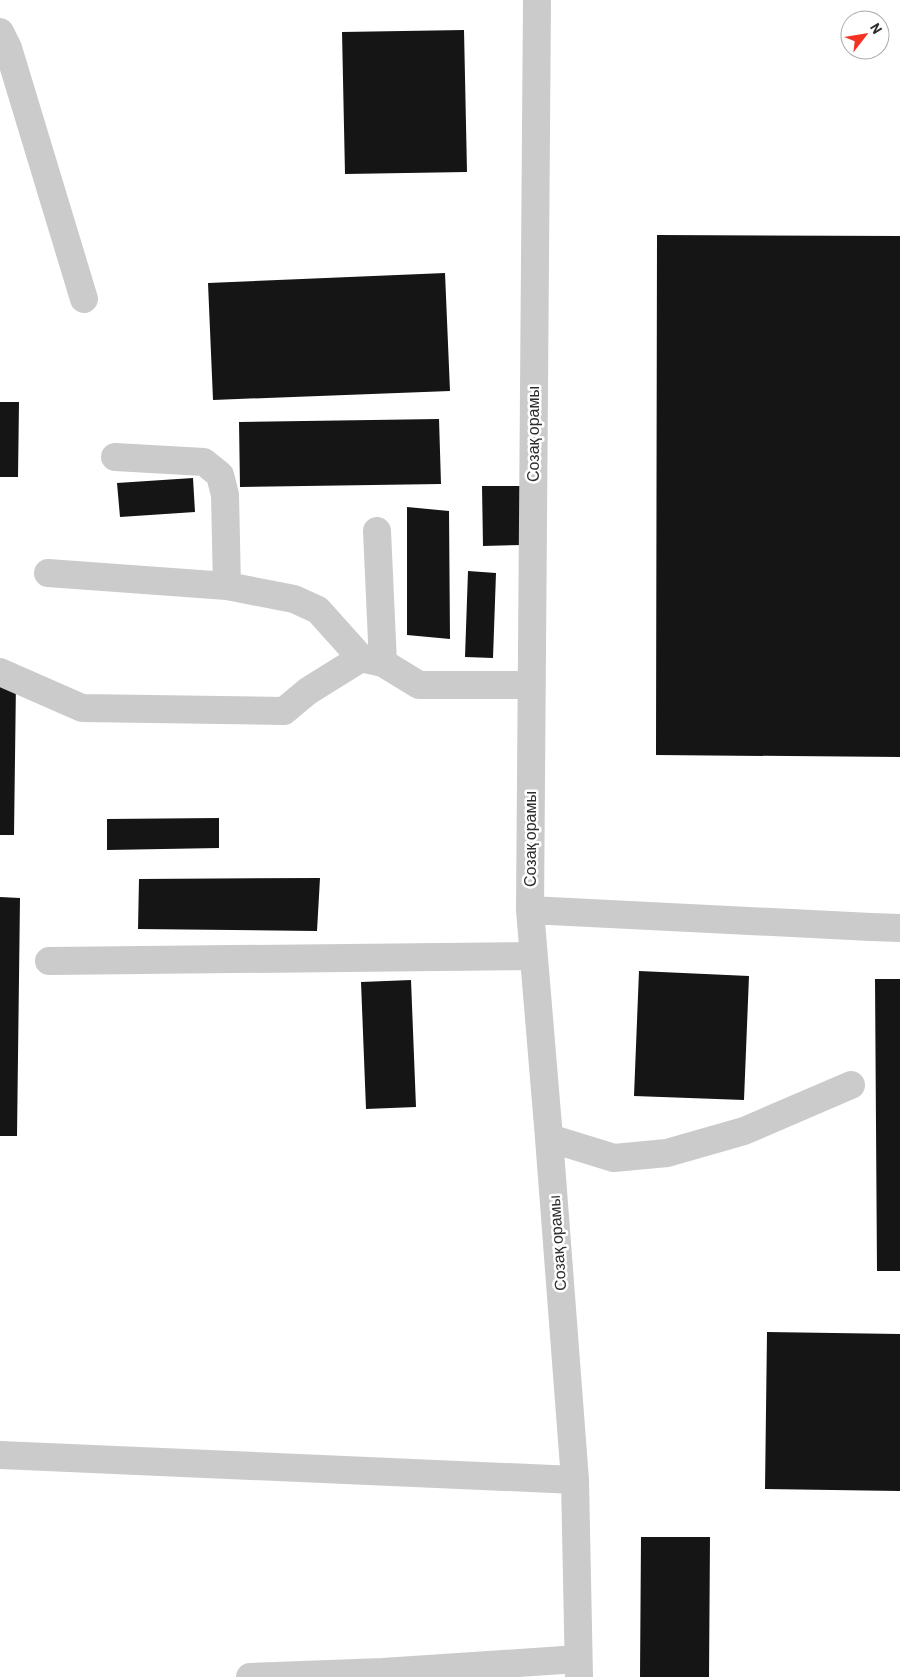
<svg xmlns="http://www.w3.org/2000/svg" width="900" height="1677" font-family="Barlow,sans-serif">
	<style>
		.building { fill: #151515 }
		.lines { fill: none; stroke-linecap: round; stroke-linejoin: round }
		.minor { stroke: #cbcbcb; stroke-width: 28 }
		.labels { text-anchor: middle; stroke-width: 5; stroke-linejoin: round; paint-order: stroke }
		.street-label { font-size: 16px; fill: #2e2e2e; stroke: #fff }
	</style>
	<rect width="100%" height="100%" fill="#fff"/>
	<!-- building -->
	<path class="building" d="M 464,30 L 467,172 L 345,174 L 342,32 Z
		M 657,235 L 900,236 L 900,757 L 656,755 Z
		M 445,273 L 450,391 L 213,400 L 208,283 Z
		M 0,402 L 19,402 L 18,477 L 0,477 Z
		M 439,419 L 441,484 L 240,487 L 239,422 Z
		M 193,478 L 195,512 L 120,517 L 117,483 Z
		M 482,486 L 521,486 L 522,545 L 483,546 Z
		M 407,507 L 449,511 L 450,639 L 407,635 Z
		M 468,571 L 496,573 L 493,658 L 465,657 Z
		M 0,681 L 16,681 L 14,835 L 0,835 Z
		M 219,818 L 219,848 L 107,850 L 107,819 Z
		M 320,878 L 317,931 L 138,929 L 139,879 Z
		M 0,897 L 20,898 L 17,1136 L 0,1136 Z
		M 639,971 L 749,976 L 744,1100 L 634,1096 Z
		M 875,979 L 900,979 L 900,1271 L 877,1271 Z
		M 411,980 L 416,1107 L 366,1109 L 361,982 Z
		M 767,1332 L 900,1334 L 900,1491 L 765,1489 Z
		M 641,1537 L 710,1537 L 709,1677 L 640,1677 Z"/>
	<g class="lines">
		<!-- minor -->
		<path class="minor" d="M 537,0 L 530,910 L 549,1138 L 575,1480 L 579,1677
			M 0,32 L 8,48 L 84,299
			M 115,457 L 204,462 L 220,475 L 225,495 L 227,586
			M 377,531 L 383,663
			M 48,573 L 227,586 L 294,599 L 318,610 L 361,658
			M 0,672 L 82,708 L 284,711 L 308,691 L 361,658 L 383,663 L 419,685 L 531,685
			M 530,910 L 871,927 L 900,928
			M 49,961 L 533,956
			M 549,1138 L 614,1158 L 667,1153 L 744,1131 L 851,1085
			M 0,1455 L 575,1480
			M 250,1677 L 383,1672 L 578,1659"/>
	</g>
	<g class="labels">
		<!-- street labels -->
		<g class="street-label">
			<text transform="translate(533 434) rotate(-90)" y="6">Созақ орамы</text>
			<text transform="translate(530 839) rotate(-90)" y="6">Созақ орамы</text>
			<text transform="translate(557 1243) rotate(-94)" y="6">Созақ орамы</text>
		</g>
	</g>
	<!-- north arrow -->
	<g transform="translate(865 35) rotate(59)"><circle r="24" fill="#ffffff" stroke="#ababab"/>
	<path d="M0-4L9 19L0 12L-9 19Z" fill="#f33222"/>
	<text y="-8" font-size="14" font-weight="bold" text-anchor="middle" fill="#2e2e2e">N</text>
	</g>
</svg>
